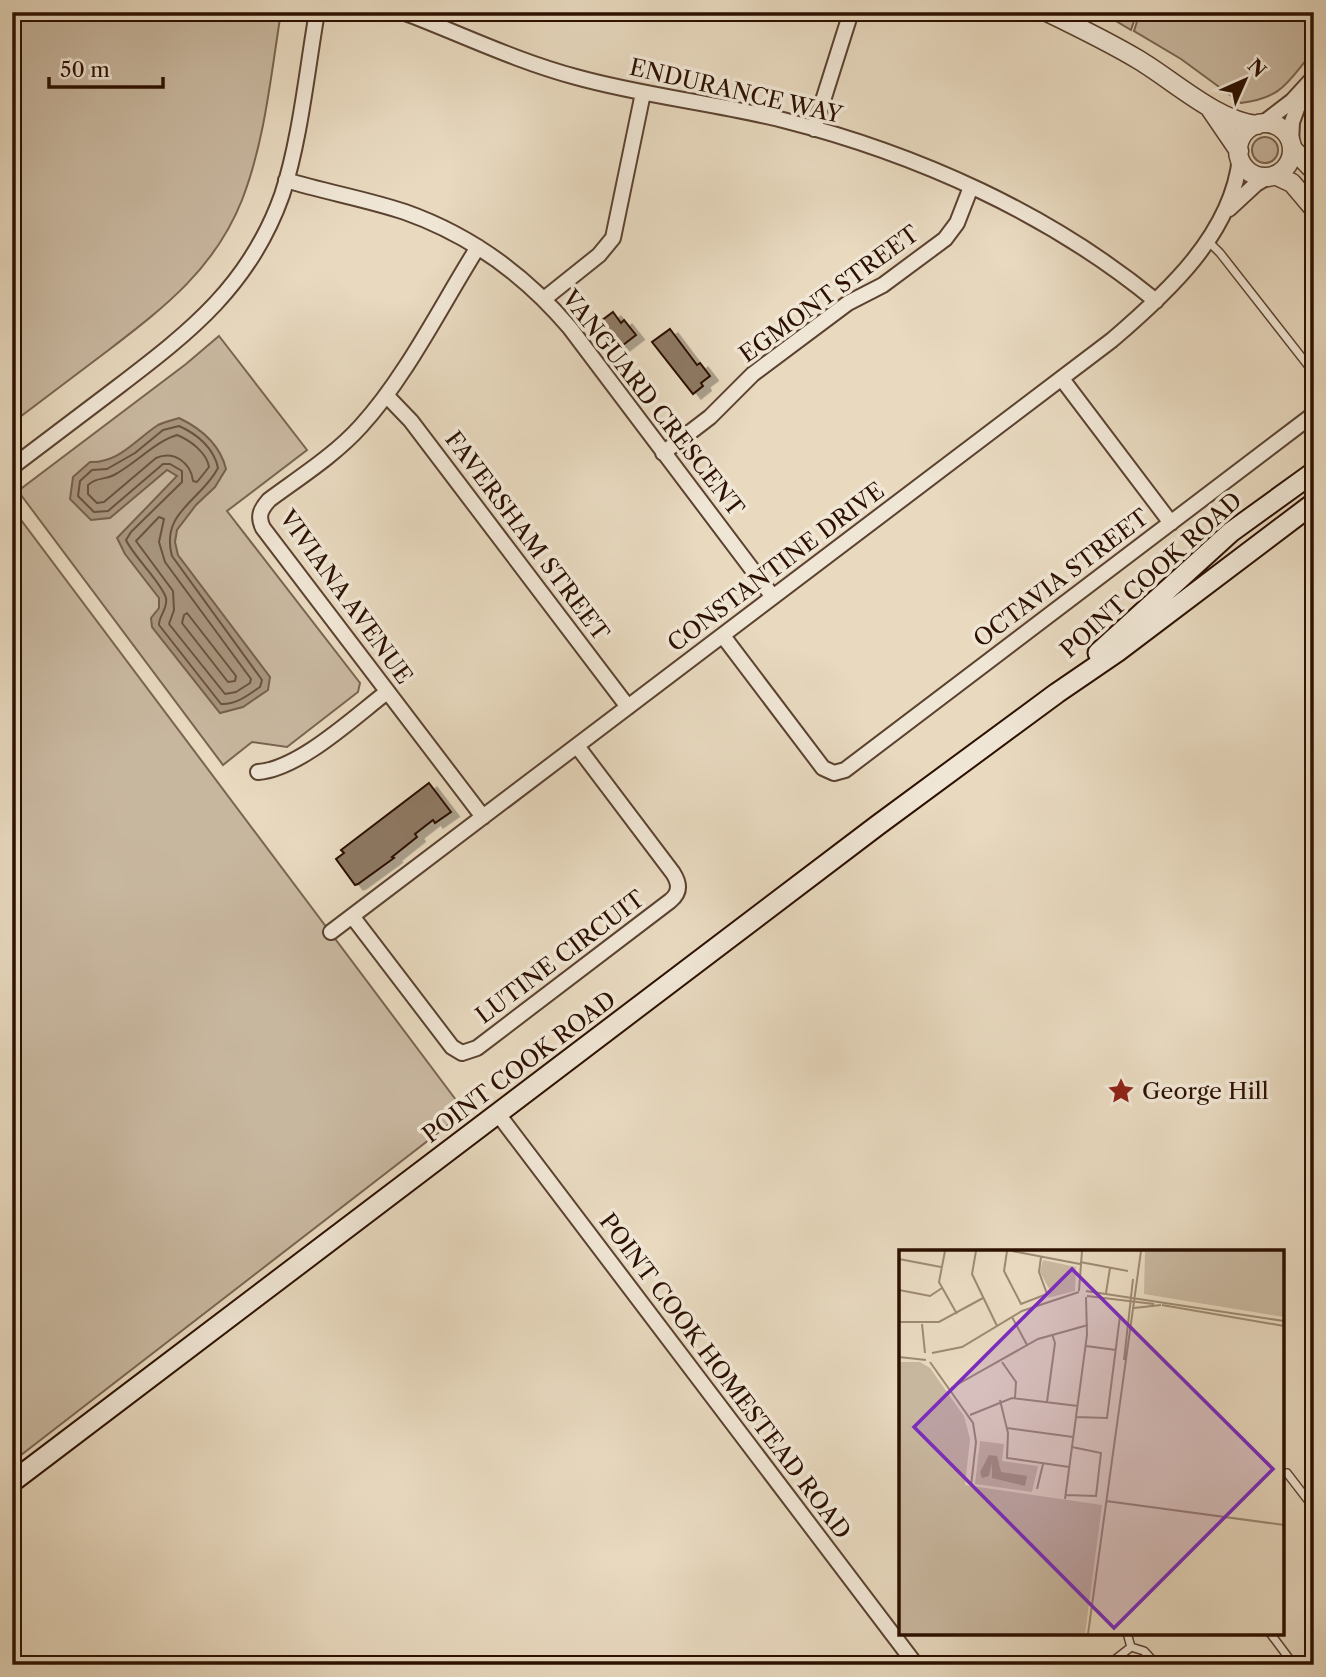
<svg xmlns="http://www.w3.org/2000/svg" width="1326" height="1677" font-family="'Libre Caslon Text',serif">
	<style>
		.green { fill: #c8b79f; stroke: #7a6450; stroke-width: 2 }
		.water { fill: #a8957e; stroke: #76604c; stroke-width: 2 }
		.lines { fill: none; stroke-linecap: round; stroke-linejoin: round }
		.shore { stroke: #6a523f; stroke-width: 2 }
		.building { fill: #8e7963; stroke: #2c1000; stroke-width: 2; filter: url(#shadow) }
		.service-casing { stroke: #5b4230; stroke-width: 10 }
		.minor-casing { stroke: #5b4230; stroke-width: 18 }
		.tertiary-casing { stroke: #5b4230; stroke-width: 21 }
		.secondary-casing { stroke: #2c1000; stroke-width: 23 }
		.service { stroke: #f0e6d5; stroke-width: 7 }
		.minor { stroke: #f0e6d5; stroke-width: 14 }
		.tertiary { stroke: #f0e6d5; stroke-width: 18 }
		.secondary { stroke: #f0e6d5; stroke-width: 19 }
		.labels { text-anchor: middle; stroke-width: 7; stroke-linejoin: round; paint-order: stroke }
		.street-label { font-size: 23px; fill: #2c1000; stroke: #f0e6d5 }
		.poi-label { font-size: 23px; fill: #2c1000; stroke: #f0e6d5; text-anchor: start }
		.inset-road { fill: none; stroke: #9d8973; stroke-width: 2 }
		.view { fill: #7b2cbf; fill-opacity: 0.15; stroke: #7b2cbf; stroke-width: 3.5 }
		.inset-edge { fill: none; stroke: #2c1000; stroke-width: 3.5 }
	</style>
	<defs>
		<filter id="shadow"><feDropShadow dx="8" dy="4.5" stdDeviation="0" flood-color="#0004"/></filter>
	</defs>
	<rect width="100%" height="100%" fill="#e8d9bf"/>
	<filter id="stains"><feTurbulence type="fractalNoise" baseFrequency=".00286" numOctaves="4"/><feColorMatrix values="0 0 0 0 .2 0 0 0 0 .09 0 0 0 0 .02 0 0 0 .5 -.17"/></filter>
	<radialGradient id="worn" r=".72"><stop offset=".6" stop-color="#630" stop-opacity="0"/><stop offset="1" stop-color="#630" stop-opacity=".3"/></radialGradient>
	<!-- green -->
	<path class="green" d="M 12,12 L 281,12 C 271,74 265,141 242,200 C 215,268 166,306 110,349 C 77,374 45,398 12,423 Z
		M 1101,12 L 1137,12 L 1131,30 Z
		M 1140,12 L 1314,12 L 1314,51 C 1287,81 1285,97 1241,103 L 1181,59 L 1134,31 Z
		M1252 150a13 13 0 1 1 26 0a13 13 0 1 1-26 0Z
		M 219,336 L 307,450 L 227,511 L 360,683 L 358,692 L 287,747 L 252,742 L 223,765 L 18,491 L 186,364 Z
		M 12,508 L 465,1112 L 12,1462 Z"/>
	<!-- water -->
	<path class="water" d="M 179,418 C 202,429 220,444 226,469 L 215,487 L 196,505 L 177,530 L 175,542 L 178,555 L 270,677 L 268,690 L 243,707 L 220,713 L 152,627 L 151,618 L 159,608 L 159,598 L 125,554 L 117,538 L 177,476 L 167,470 L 110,518 L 91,520 L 70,499 L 73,477 L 90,462 C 119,463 135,440 158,425 C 164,422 172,420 179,418 Z"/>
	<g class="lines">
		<!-- shore -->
		<path class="shore" d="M 179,426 C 197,434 214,448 218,468 C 201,501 160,512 172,556 L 262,680 L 260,687 C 248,695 236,705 221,704 L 159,625 C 159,615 168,609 166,598 C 162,583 134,557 126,540 L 131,532 L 182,482 L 182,471 L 170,464 L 163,464 L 108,511 L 94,512 L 78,496 L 80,481 L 92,470 L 107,469 L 135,453 L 163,430 Z
			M 177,435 C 190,440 207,453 209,467 L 197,482 L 193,481 C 191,463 174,450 156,458 L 104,502 L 97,503 L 88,494 L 88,485 C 98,476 103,481 114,475 C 135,464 156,441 177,435 Z
			M 159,517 L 164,519 L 159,542 L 165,562 L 251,679 L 250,683 L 236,692 L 225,694 L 169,624 L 174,610 L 173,591 L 136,541 Z
			M 187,613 L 236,676 L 235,681 L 228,682 L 182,623 L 184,615 Z"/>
	</g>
	<!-- building -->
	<path class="building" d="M 613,312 L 621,323 L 624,320 L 636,335 L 618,349 L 604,333 L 608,331 L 601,321 Z
		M 670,329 L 697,365 L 700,363 L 710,376 L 701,383 L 703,386 L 693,394 L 652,342 Z
		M 429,783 L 451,812 L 435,823 L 433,820 L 415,834 L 417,837 L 392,857 L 394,858 L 358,884 L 355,885 L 336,859 L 344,853 L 341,850 Z"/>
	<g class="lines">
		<defs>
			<path id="service" d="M 1313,139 L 1314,139
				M 1208,241 L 1220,253 L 1314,373
				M 1287,1473 L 1314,1508
				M 1270,1633 L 1294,1665
				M 1131,1647 L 1144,1651 L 1157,1665
				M 1108,1665 L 1131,1647 L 1127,1633"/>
			<path id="minor" d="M 403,12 C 461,34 516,61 576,77 C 644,96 715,103 783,120 C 917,154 1049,213 1156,301
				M 1262,124 L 1292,101 L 1314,77
				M 814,129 L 851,12
				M 1291,144 L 1292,122 L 1302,95
				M 286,180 C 325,192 366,199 405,212 C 470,235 526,276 570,328 L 773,597
				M 1229,209 L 1256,184 L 1268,177
				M 478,247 C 442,304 406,377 361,426 C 335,455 300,477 269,500 C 261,509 257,516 263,528 L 483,817
				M 544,299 L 599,255 L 613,238 L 643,93
				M 1062,379 L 1171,523
				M 386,395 L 411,421 L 628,707
				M 663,453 L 710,417 L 753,374 L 848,303 L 883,285 L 945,239 L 957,223 L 971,187
				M 12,467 C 48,440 83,413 119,386 C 191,331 250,285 282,195 C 300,141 307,70 317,12
				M 723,636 L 823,768 L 834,773 L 845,770 L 1314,414
				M 258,772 C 299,769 353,718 387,692
				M 352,916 L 452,1047 L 462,1053 L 477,1048 L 670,901 C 680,893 680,884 673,873 L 577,746
				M 331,932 L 1112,340 C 1167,293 1232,234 1240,158
				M 498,1114 L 916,1665"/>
			<path id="tertiary" d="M 1047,12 C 1078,27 1109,42 1139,60 C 1174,81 1217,121 1257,125
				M 1211,110 L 1239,151
				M1238 150a27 27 0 1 1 54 0a27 27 0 1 1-54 0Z
				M 1292,148 L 1314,171
				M 1275,175 L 1292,183 L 1314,209"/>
			<path id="secondary" d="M 1098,653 L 1231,532 L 1314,472
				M 12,1482 L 878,825 L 1057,693 L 1117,652 L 1314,503"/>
		</defs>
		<!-- service casing -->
		<use href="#service" class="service-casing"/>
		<!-- minor casing -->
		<use href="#minor" class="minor-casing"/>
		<!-- tertiary casing -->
		<use href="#tertiary" class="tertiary-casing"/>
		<!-- secondary casing -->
		<use href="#secondary" class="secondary-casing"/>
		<!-- service -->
		<use href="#service" class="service"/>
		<!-- minor -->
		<use href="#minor" class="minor"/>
		<!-- tertiary -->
		<use href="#tertiary" class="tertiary"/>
		<!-- secondary -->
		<use href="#secondary" class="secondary"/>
	</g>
	<!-- icons -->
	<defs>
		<symbol id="sight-bare" viewBox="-9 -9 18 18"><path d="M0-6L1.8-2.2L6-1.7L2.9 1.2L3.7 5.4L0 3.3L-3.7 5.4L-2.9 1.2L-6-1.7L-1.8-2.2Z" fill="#8f2418" stroke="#f0e6d5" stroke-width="2.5" paint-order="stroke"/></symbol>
	</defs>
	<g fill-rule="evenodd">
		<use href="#sight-bare" x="1102" y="1072" width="38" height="38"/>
	</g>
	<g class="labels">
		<!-- street labels -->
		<g class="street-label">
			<text transform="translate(736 91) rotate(13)" y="8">ENDURANCE WAY</text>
			<text transform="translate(829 294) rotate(-36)" y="8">EGMONT STREET</text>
			<text transform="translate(653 403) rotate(52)" y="8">VANGUARD CRESCENT</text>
			<text transform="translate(527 536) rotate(53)" y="8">FAVERSHAM STREET</text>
			<text transform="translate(776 567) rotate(-37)" y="8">CONSTANTINE DRIVE</text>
			<text transform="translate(1151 575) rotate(-42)" y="8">POINT COOK ROAD</text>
			<text transform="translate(1061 578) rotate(-37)" y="8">OCTAVIA STREET</text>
			<text transform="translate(346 597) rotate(54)" y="8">VIVIANA AVENUE</text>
			<text transform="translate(560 957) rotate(-37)" y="8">LUTINE CIRCUIT</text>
			<text transform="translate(519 1067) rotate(-37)" y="8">POINT COOK ROAD</text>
			<text transform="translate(725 1376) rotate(53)" y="8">POINT COOK HOMESTEAD ROAD</text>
		</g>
		<!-- poi labels -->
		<g class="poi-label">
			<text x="1142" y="1099">George Hill</text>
		</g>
	</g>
	<!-- overview -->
	<g transform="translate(899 1250)">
		<rect width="385" height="385" fill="#e8d9bf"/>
		<path d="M 246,1 L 385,1 L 385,67 L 245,44 ZM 144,10 L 177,17 L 176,41 L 148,48 L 152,42 L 141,22 ZM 0,112 L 21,112 L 31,118 L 65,166 L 71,189 L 66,235 L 203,255 L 186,384 L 0,384 ZM 81,191 L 105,194 L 103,211 L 139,216 L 133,242 L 76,234 Z" fill="#c8b79f"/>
		<path d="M 90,205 L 98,206 L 102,222 L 128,226 L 126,236 L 93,228 L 93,213 L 90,226 L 83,228 L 81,222 Z" fill="#a8957e"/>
		<path class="inset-road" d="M 46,1 L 40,32 L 58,64M 77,1 L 73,24 L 98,76M 108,1 L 105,21 L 122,54 L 148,44 L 140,22 L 142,7M 113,1 L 181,14M 0,9 L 42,17M 181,12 L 229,21M 0,40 L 31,46 L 43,38M 180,41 L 183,1M 187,41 L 385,71M 207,43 L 211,18M 188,46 L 255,54M 263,55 L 385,76M 235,58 L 262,55M 113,67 L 128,95M 0,72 L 40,72 L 84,48M 23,74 L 26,103M 187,96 L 217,100M 33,103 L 63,97 L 123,61 L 180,42M 0,107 L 27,110M 225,110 L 234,29M 31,112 L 74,173 L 77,192 L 72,236M 103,112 L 117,132 L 116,148M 52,138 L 139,89 L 189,75M 101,150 L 109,183 L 108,208 L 170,217M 148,152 L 156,93 L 153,84M 71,165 L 113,148 L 179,156M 177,167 L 208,168 L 221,66M 108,178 L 174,187M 138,239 L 144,214M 166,245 L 197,246 L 202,203 L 173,197M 166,249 L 188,85 L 187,47M 207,251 L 385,275M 189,384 L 242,1"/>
		<path class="view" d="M 173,19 L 374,219 L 215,378 L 15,177 Z"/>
		<rect width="385" height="385" class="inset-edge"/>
	</g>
	<!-- margin -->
	<rect width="1326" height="1677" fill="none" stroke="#e8d9bf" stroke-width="42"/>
	<rect x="14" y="14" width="1298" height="1649" fill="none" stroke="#2c1000" stroke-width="3.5"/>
	<rect x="21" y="21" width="1284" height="1635" fill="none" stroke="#2c1000" stroke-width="2"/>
	<!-- north arrow -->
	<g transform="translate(1245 80) rotate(45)" stroke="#f0e6d5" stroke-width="5" paint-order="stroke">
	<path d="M0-5L12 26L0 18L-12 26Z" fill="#2c1000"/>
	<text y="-10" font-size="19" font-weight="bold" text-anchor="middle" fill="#2c1000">N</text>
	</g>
	<!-- scale -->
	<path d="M49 77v10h114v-10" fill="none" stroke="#2c1000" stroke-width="3.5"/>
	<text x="60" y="77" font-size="21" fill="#2c1000" stroke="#f0e6d5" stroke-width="5" paint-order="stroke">50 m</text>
	<rect width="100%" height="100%" filter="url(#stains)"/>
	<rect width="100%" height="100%" fill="url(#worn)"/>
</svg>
